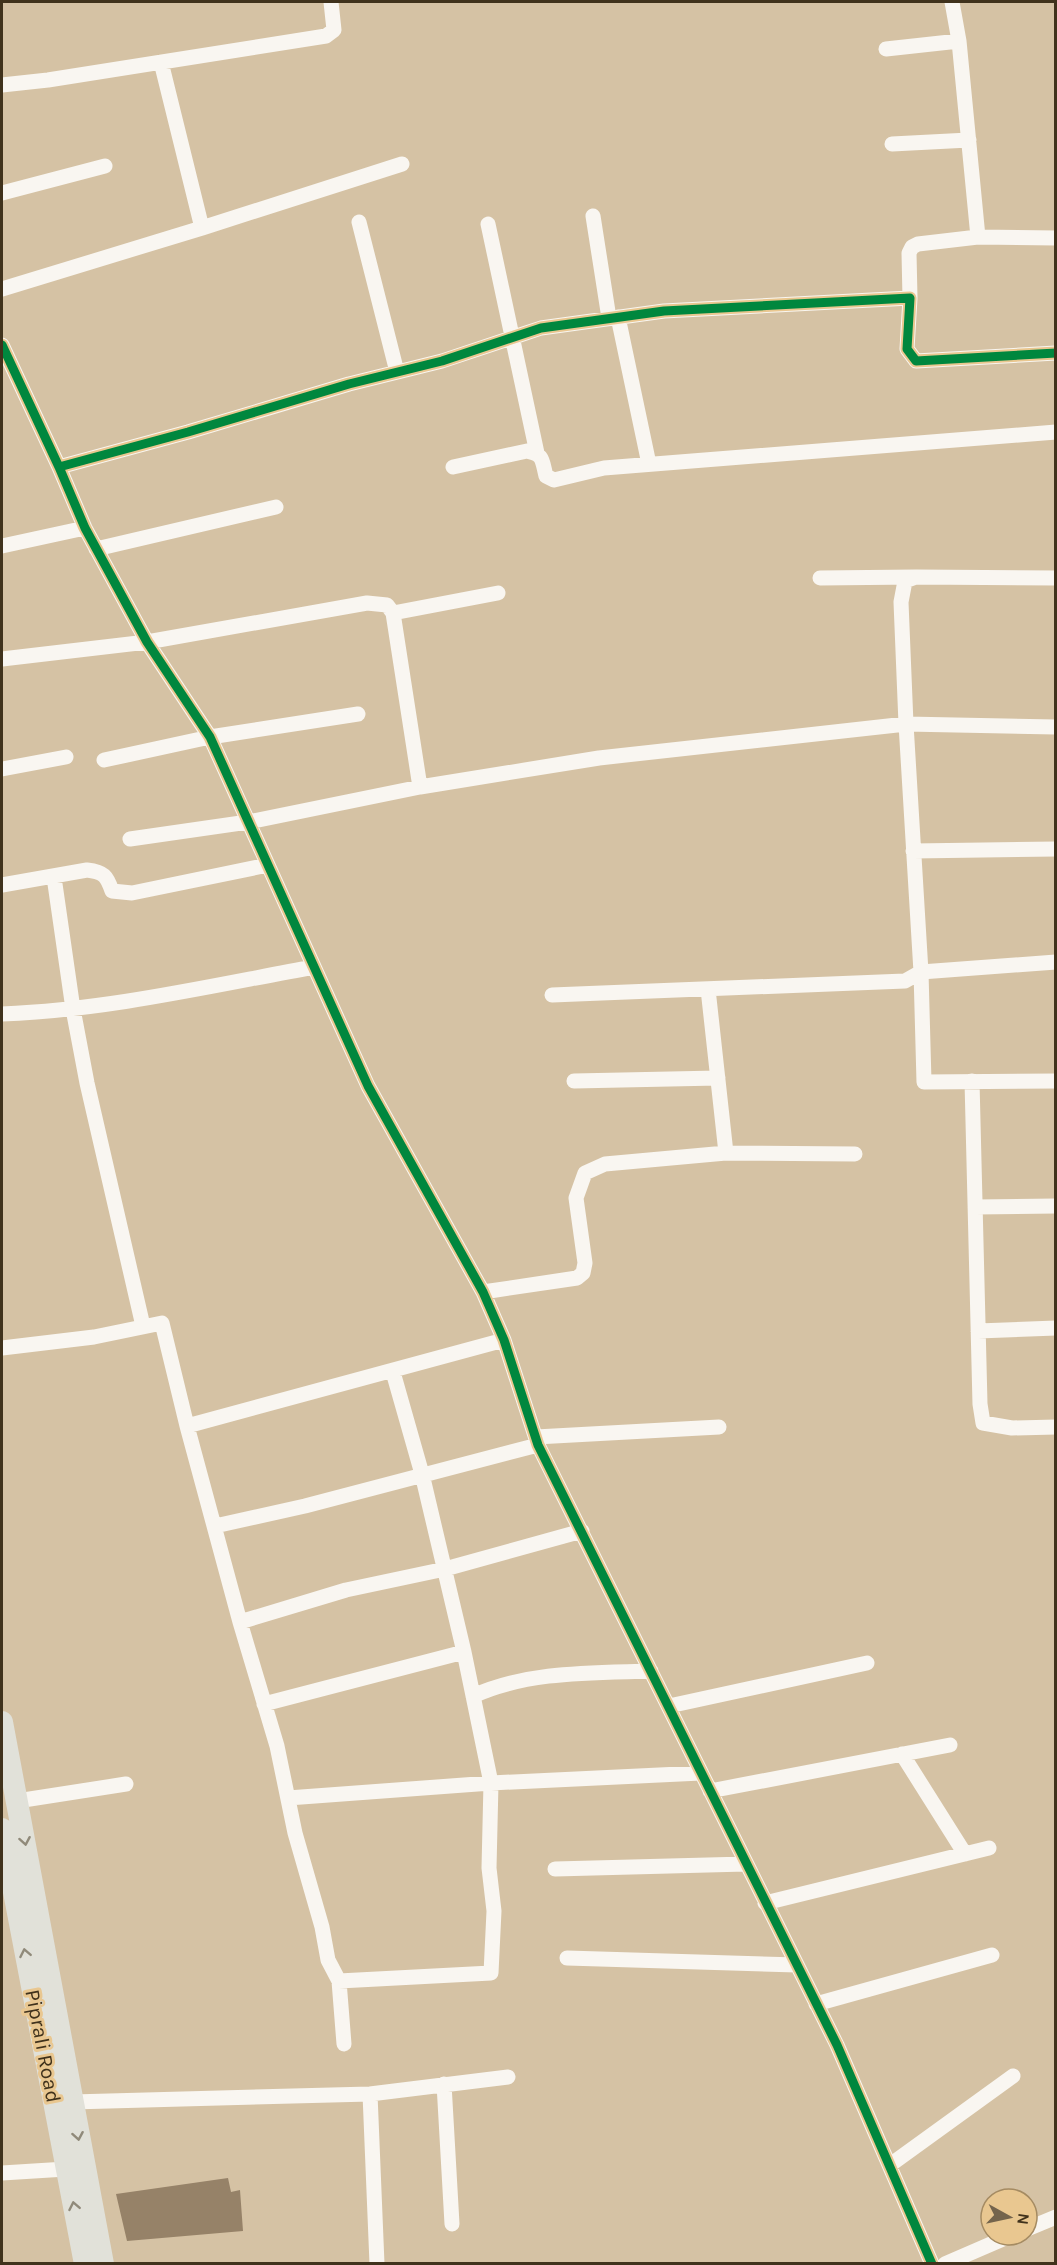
<svg xmlns="http://www.w3.org/2000/svg" width="1057" height="2265" font-family="Karla,sans-serif">
	<style>
		.building { fill: #968268 }
		.lines { fill: none; stroke-linecap: round; stroke-linejoin: round }
		.street { stroke: #f9f6f1; stroke-width: 15 }
		.primary { stroke: #e1e1d9; stroke-width: 22 }
		.cycleway-casing { stroke: #e9c790; stroke-width: 13 }
		.cycleway { stroke: #00873e; stroke-width: 9 }
		.oneway { stroke: #908a7a }
		.labels { text-anchor: middle; stroke-width: 6; stroke-linejoin: round; paint-order: stroke }
		.street-label { font-size: 21px; fill: #40321c; stroke: #e9c790 }
	</style>
	<rect width="100%" height="100%" fill="#d5c2a4"/>
	<!-- building -->
	<path class="building" d="M 228,2178 L 231,2192 L 240,2190 L 243,2231 L 127,2241 L 116,2194 Z"/>
	<g class="lines">
		<!-- street -->
		<path class="street" d="M 952,2 L 959,41 L 978,237 L 1056,238
			M 886,49 L 959,41
			M 161,62 L 202,228 L 402,164
			M 2,85 L 48,80 L 326,36 L 334,30 L 331,2
			M 892,144 L 969,140
			M 2,193 L 105,166
			M 593,216 L 609,318
			M 359,222 L 397,372
			M 488,224 L 537,453
			M 2,289 L 202,228
			M 910,298 L 909,253 L 912,247 L 918,244 L 978,237
			M 618,317 L 649,464
			M 2,345 L 59,467 L 85,528 L 147,642 L 210,737 L 368,1086 L 483,1292 L 504,1340 L 538,1445 L 837,2045 L 932,2264
			M 59,467 L 188,432 L 349,384 L 442,361 L 541,328 L 664,311 L 910,298 L 907,349 L 916,361 L 1056,353
			M 453,467 L 527,451 C 544,454 542,461 546,476 L 554,480 L 604,468 L 1056,432
			M 2,546 L 85,528
			M 96,549 L 276,507
			M 820,578 L 916,577
			M 1056,578 L 916,577 L 905,581 L 901,602 L 906,724 L 921,972 L 1056,962
			M 393,613 L 498,593
			M 2,659 L 147,642 L 367,603 L 387,605 L 393,613 L 420,787
			M 104,760 L 210,737 L 358,714
			M 2,769 L 66,757
			M 130,839 L 248,822 L 420,787 L 599,758 L 906,724 L 1056,727
			M 913,851 L 1056,849
			M 54,877 L 73,1009 L 87,1083 L 143,1326
			M 2,885 L 87,870 C 104,872 107,876 112,891 L 132,893 L 268,865
			M 921,972 L 924,1082 L 1056,1081
			M 708,989 L 726,1153
			M 552,995 L 905,981 L 921,972
			M 2,1014 C 107,1010 210,986 314,967
			M 574,1081 L 718,1078
			M 972,1081 L 980,1404 L 983,1423 L 1012,1428 L 1056,1427
			M 975,1207 L 1056,1206
			M 483,1292 L 577,1278 L 583,1273 L 585,1263 L 576,1198 L 585,1173 L 605,1164 L 726,1153 L 855,1154
			M 978,1331 L 1056,1328
			M 2,1348 L 94,1337 L 162,1323 L 187,1426 L 240,1622 L 277,1746 L 295,1833 L 322,1927 L 328,1960 L 339,1981 L 344,2044
			M 393,1372 L 422,1474 L 464,1652
			M 187,1426 L 504,1340
			M 536,1437 L 719,1427
			M 215,1526 L 305,1506 L 538,1445
			M 240,1622 L 346,1590 L 445,1569 L 582,1531
			M 473,1696 C 528,1671 591,1673 651,1671
			M 264,1704 L 464,1652 L 491,1783 L 489,1868 L 494,1911 L 491,1973 L 339,1981
			M 669,1706 L 867,1663
			M 902,1754 L 965,1854
			M 710,1791 L 950,1745
			M 288,1798 L 491,1783 L 701,1773
			M 17,1801 L 126,1784
			M 555,1869 L 746,1864
			M 765,1903 L 989,1848
			M 567,1958 L 797,1965
			M 816,2004 L 992,1955
			M 444,2084 L 452,2224
			M 370,2094 L 377,2264
			M 72,2102 L 370,2094 L 508,2077
			M 890,2165 L 1013,2076
			M 2,2173 L 66,2169
			M 1027,2229 L 1056,2217
			M 945,2264 L 1012,2235"/>
		<!-- primary -->
		<path class="primary" d="M 2,1722 L 103,2264
			M 2,1829 L 85,2264"/>
		<defs>
			<path id="cycleway" d="M 2,345 L 59,467 L 85,528 L 147,642 L 210,737 L 368,1086 L 483,1292 L 504,1340 L 538,1445 L 837,2045 L 932,2264
				M 59,467 L 188,432 L 349,384 L 442,361 L 541,328 L 664,311 L 910,298 L 907,349 L 916,361 L 1056,353"/>
		</defs>
		<!-- cycleway casing -->
		<use href="#cycleway" class="cycleway-casing"/>
		<!-- cycleway -->
		<use href="#cycleway" class="cycleway"/>
	</g>
	<!-- one-way arrows -->
	<defs><path id="oneway-chevron" d="M-2-3.5L2.5 0L-2 3.5" fill="none" stroke-width="1.6" stroke-linecap="round" stroke-linejoin="round" transform="scale(1.5)"/></defs>
	<g class="oneway">
		<use href="#oneway-chevron" transform="translate(25 1841) rotate(80)"/>
		<use href="#oneway-chevron" transform="translate(25 1953) rotate(-101)"/>
		<use href="#oneway-chevron" transform="translate(78 2136) rotate(80)"/>
		<use href="#oneway-chevron" transform="translate(74 2206) rotate(-101)"/>
	</g>
	<g class="labels">
		<!-- street labels -->
		<g class="street-label">
			<text transform="translate(43 2046) rotate(79)" y="7">Piprali Road</text>
		</g>
	</g>
	<!-- border -->
	<rect width="1057" height="2265" fill="none" stroke="#40321c" stroke-width="6"/>
	<!-- north arrow -->
	<g transform="translate(1009 2217) rotate(98)"><circle r="28" fill="#e9c790" stroke="#a58b62" stroke-width="1.5"/>
	<path d="M0-4.5L10 22L0 15L-10 22Z" fill="#74644c"/>
	<text y="-9" font-size="16" font-weight="bold" text-anchor="middle" fill="#40321c">N</text>
	</g>
</svg>
